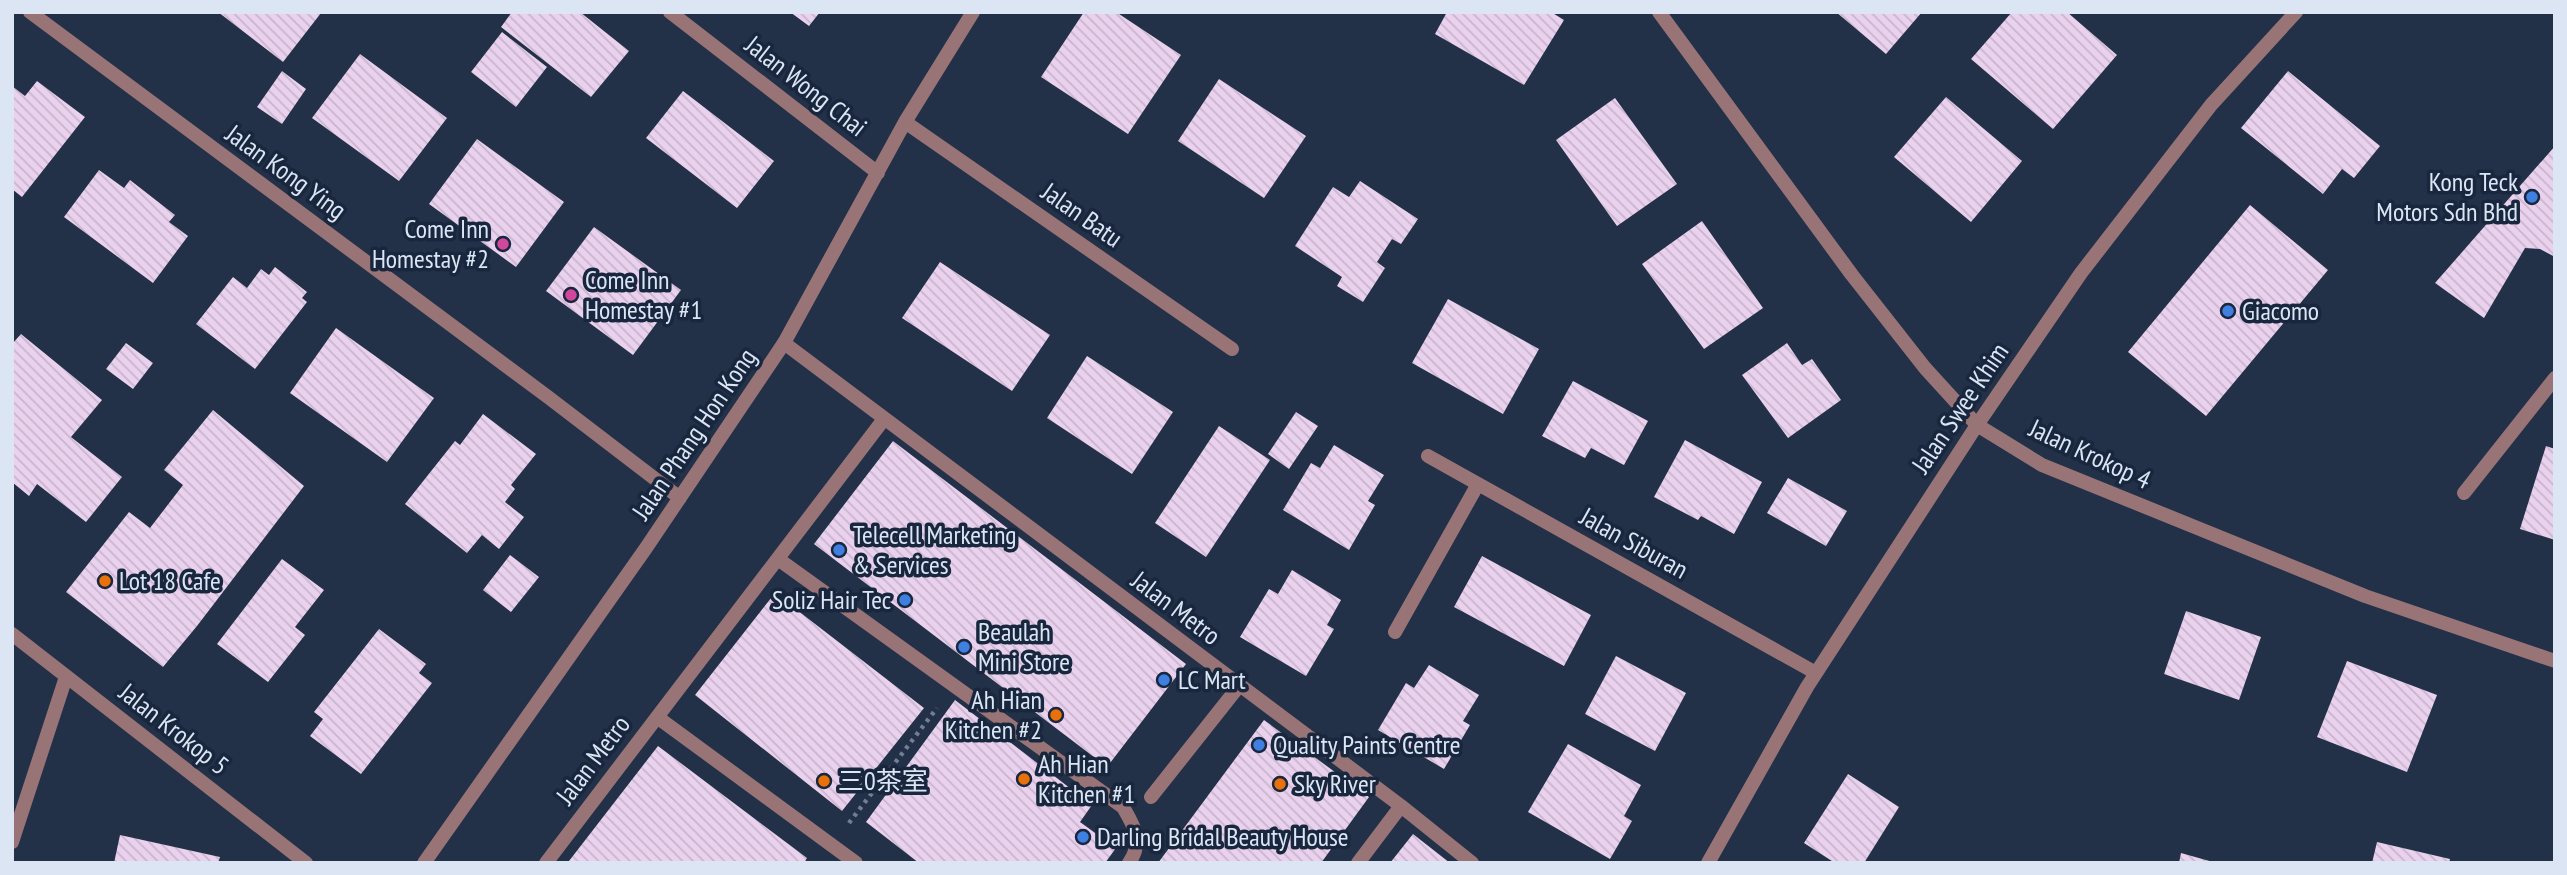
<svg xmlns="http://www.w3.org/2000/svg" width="2567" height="875" font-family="'PT Sans Narrow','Noto Sans SC',sans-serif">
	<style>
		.building { fill: url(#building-back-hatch) }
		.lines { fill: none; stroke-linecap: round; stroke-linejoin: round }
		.path { stroke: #727f93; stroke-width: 4.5; stroke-dasharray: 3.5 5; stroke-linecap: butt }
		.service { stroke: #997477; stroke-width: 14 }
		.minor { stroke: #997477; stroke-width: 14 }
		.shop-dot { fill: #3f7fe0; stroke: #18273e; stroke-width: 2.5 }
		.hotel-dot { fill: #d1479c; stroke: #18273e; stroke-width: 2.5 }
		.food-dot { fill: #e8710a; stroke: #18273e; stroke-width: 2.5 }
		.labels { text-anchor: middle; stroke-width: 7; stroke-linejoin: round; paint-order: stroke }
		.street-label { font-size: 26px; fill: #dbe5f4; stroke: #18273e }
		.poi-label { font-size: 26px; fill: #dbe5f4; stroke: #18273e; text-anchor: start }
	</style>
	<defs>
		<pattern id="building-back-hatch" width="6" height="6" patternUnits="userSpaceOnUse" patternTransform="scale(1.75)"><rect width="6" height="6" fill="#ead1ee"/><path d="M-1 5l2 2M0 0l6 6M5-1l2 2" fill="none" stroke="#c8b5cd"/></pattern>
	</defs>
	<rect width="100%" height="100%" fill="#223148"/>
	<!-- building -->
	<path class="building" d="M 218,12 L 319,12 L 321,13 L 283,62 Z
		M 512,12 L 580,12 L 629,51 L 591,97 L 501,27 Z
		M 790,12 L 820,12 L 809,26 Z
		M 1084,12 L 1116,12 L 1181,55 L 1128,134 L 1041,77 Z
		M 1447,12 L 1551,12 L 1564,20 L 1524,85 L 1435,34 Z
		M 1836,12 L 1922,12 L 1886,54 Z
		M 2012,12 L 2067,12 L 2117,55 L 2053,129 L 1971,59 Z
		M 502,32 L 547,67 L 516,107 L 471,72 Z
		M 360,54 L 447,118 L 399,181 L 312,118 Z
		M 282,71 L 306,89 L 282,124 L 257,107 Z
		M 2288,71 L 2380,146 L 2354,178 L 2342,169 L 2323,194 L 2241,128 Z
		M 1219,79 L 1306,136 L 1264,198 L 1178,141 Z
		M 37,81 L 85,117 L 22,197 L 12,189 L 12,86 L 25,96 Z
		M 683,91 L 774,161 L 737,208 L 646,138 Z
		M 1946,97 L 2022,161 L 1971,222 L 1894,157 Z
		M 1615,98 L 1677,184 L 1617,226 L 1556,140 Z
		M 477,139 L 564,202 L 516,267 L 429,204 Z
		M 2555,146 L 2555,257 L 2540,249 L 2525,248 L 2484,318 L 2435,283 Z
		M 99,170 L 124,188 L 130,180 L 175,215 L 169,222 L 188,236 L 153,283 L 64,217 Z
		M 1360,181 L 1418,219 L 1401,244 L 1392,239 L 1377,262 L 1385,268 L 1363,302 L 1337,286 L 1342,277 L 1295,246 L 1333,187 L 1349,197 Z
		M 2250,205 L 2328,270 L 2206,416 L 2128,352 Z
		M 1702,221 L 1763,308 L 1704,349 L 1642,264 Z
		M 594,227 L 681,290 L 633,355 L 546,291 Z
		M 940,262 L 1050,335 L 1012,391 L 902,318 Z
		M 275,267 L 307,292 L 302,298 L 307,302 L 255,369 L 196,324 L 233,277 L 247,288 L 261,269 L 269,275 Z
		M 1448,299 L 1539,349 L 1503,414 L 1412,363 Z
		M 336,328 L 434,398 L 387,462 L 290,393 Z
		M 21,334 L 102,400 L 71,437 L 122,477 L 86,522 L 37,484 L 29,496 L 12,482 L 12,344 Z
		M 126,343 L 153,363 L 133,389 L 106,369 Z
		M 1787,343 L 1802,365 L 1812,359 L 1841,400 L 1788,438 L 1742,375 Z
		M 1087,356 L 1173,412 L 1132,474 L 1047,418 Z
		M 1573,381 L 1648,421 L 1624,465 L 1591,448 L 1585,458 L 1542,436 Z
		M 213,410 L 304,486 L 197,626 L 163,667 L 66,592 L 129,512 L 150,528 L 183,485 L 164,470 Z
		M 1296,412 L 1318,426 L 1289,469 L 1268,454 Z
		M 483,414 L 536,454 L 511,485 L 515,489 L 505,502 L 524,517 L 499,549 L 482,535 L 467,553 L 405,504 L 455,441 L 460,445 Z
		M 1219,426 L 1270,460 L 1206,557 L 1155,523 Z
		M 1685,440 L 1762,482 L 1734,534 L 1701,516 L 1698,520 L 1654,497 Z
		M 893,441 L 1186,664 L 1107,767 L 814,544 Z
		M 1334,445 L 1384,475 L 1368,501 L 1375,505 L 1349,550 L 1283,510 L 1311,463 L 1320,468 Z
		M 2546,446 L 2555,449 L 2555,540 L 2520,529 Z
		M 1788,478 L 1847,511 L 1826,546 L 1767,513 Z
		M 510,555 L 539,577 L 511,612 L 483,590 Z
		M 1482,556 L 1591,615 L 1564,666 L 1454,607 Z
		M 282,559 L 324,590 L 295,627 L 305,635 L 268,682 L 217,644 Z
		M 1292,570 L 1341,600 L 1327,625 L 1334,629 L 1306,676 L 1240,637 L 1269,589 L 1278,594 Z
		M 775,593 L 924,708 L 842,811 L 695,695 Z
		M 2186,611 L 2261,637 L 2239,700 L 2164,674 Z
		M 379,629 L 426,664 L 419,673 L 432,683 L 361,774 L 310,736 L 323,719 L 314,712 Z
		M 1616,656 L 1686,693 L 1655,751 L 1585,714 Z
		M 2347,661 L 2437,695 L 2407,772 L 2317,737 Z
		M 1429,665 L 1479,695 L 1463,721 L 1470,725 L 1444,769 L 1378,730 L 1406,683 L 1414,688 Z
		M 955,700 L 1092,805 L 1080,822 L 1116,848 L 1105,863 L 919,863 L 866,822 Z
		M 1264,720 L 1369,797 L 1321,863 L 1158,863 Z
		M 1568,744 L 1641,785 L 1624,816 L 1632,821 L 1610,859 L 1528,812 Z
		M 658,746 L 807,858 L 804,863 L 569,861 Z
		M 1848,774 L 1899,807 L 1864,863 L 1835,863 L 1804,843 Z
		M 1413,834 L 1450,863 L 1390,863 Z
		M 120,835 L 220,857 L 218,863 L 114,863 Z
		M 2377,842 L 2450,859 L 2449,863 L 2372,863 Z
		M 2181,853 L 2213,862 L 2213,863 L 2179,863 Z"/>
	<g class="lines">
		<!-- path -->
		<path class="path" d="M 849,823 L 937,708"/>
		<!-- service -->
		<path class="service" d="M 784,343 L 1401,806 L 1472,863
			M 2464,493 L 2555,378
			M 778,559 L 1123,807 C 1134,826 1144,841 1129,863
			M 657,717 L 856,863
			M 1151,797 L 1239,686
			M 546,863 L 884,419
			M 1358,863 L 1401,806"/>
		<!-- minor -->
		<path class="minor" d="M 30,12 L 548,397 L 680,498
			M 670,12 L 878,173
			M 1659,12 L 1852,275 L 1925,368 L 1977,425 L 2042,465 L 2365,596 L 2555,661
			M 905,122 L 1232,349
			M 1428,456 L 1816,673
			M 1395,632 L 1478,484
			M 12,634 L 306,863
			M 12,842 L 66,677
			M 424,863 L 646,548 L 784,343 L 905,122 L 973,12
			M 1708,863 L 1807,687 L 1977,425 L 2081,273 L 2211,105 L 2296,12"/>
	</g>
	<!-- markers -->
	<g class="shop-dot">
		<circle cx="2532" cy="197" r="7"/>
		<circle cx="2228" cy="311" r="7"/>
		<circle cx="839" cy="550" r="7"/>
		<circle cx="905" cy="600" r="7"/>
		<circle cx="964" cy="647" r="7"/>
		<circle cx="1164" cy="680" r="7"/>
		<circle cx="1259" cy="745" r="7"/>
		<circle cx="1083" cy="837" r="7"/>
	</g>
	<g class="hotel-dot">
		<circle cx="503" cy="244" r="7"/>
		<circle cx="571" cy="295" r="7"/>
	</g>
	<g class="food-dot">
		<circle cx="105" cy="581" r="7"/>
		<circle cx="1056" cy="715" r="7"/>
		<circle cx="1024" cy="779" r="7"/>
		<circle cx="824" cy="781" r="7"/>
		<circle cx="1280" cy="784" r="7"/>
	</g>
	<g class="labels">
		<!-- street labels -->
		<g class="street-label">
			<text transform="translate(806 86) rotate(38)" y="9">Jalan Wong Chai</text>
			<text transform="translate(286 172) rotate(36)" y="9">Jalan Kong Ying</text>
			<text transform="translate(1082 215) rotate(35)" y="9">Jalan Batu</text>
			<text transform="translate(1960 408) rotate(-56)" y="9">Jalan Swee Khim</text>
			<text transform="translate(694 434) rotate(-56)" y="9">Jalan Phang Hon Kong</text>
			<text transform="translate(2090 454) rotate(25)" y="9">Jalan Krokop 4</text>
			<text transform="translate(1634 543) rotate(29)" y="9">Jalan Siburan</text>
			<text transform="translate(1176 608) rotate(37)" y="9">Jalan Metro</text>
			<text transform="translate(174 729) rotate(38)" y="9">Jalan Krokop 5</text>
			<text transform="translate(593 760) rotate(-53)" y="9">Jalan Metro</text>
		</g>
		<!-- poi labels -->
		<g class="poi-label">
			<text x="2518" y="191" text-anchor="end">Kong Teck<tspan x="2518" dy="30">Motors Sdn Bhd</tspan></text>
			<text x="489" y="238" text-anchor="end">Come Inn<tspan x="489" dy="30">Homestay #2</tspan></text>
			<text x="585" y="289">Come Inn<tspan x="585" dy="30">Homestay #1</tspan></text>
			<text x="2242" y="320">Giacomo</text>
			<text x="853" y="544">Telecell Marketing<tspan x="853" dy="30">&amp; Services</tspan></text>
			<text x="119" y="590">Lot 18 Cafe</text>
			<text x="891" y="609" text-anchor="end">Soliz Hair Tec</text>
			<text x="978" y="641">Beaulah<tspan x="978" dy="30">Mini Store</tspan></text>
			<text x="1178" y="689">LC Mart</text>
			<text x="1042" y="709" text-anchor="end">Ah Hian<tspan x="1042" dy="30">Kitchen #2</tspan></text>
			<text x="1273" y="754">Quality Paints Centre</text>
			<text x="1038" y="773">Ah Hian<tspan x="1038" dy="30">Kitchen #1</tspan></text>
			<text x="838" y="790">三0茶室</text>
			<text x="1294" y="793">Sky River</text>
			<text x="1097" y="846">Darling Bridal Beauty House</text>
		</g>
	</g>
	<!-- border -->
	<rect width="2567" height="875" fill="none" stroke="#dbe5f4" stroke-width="28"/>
</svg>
